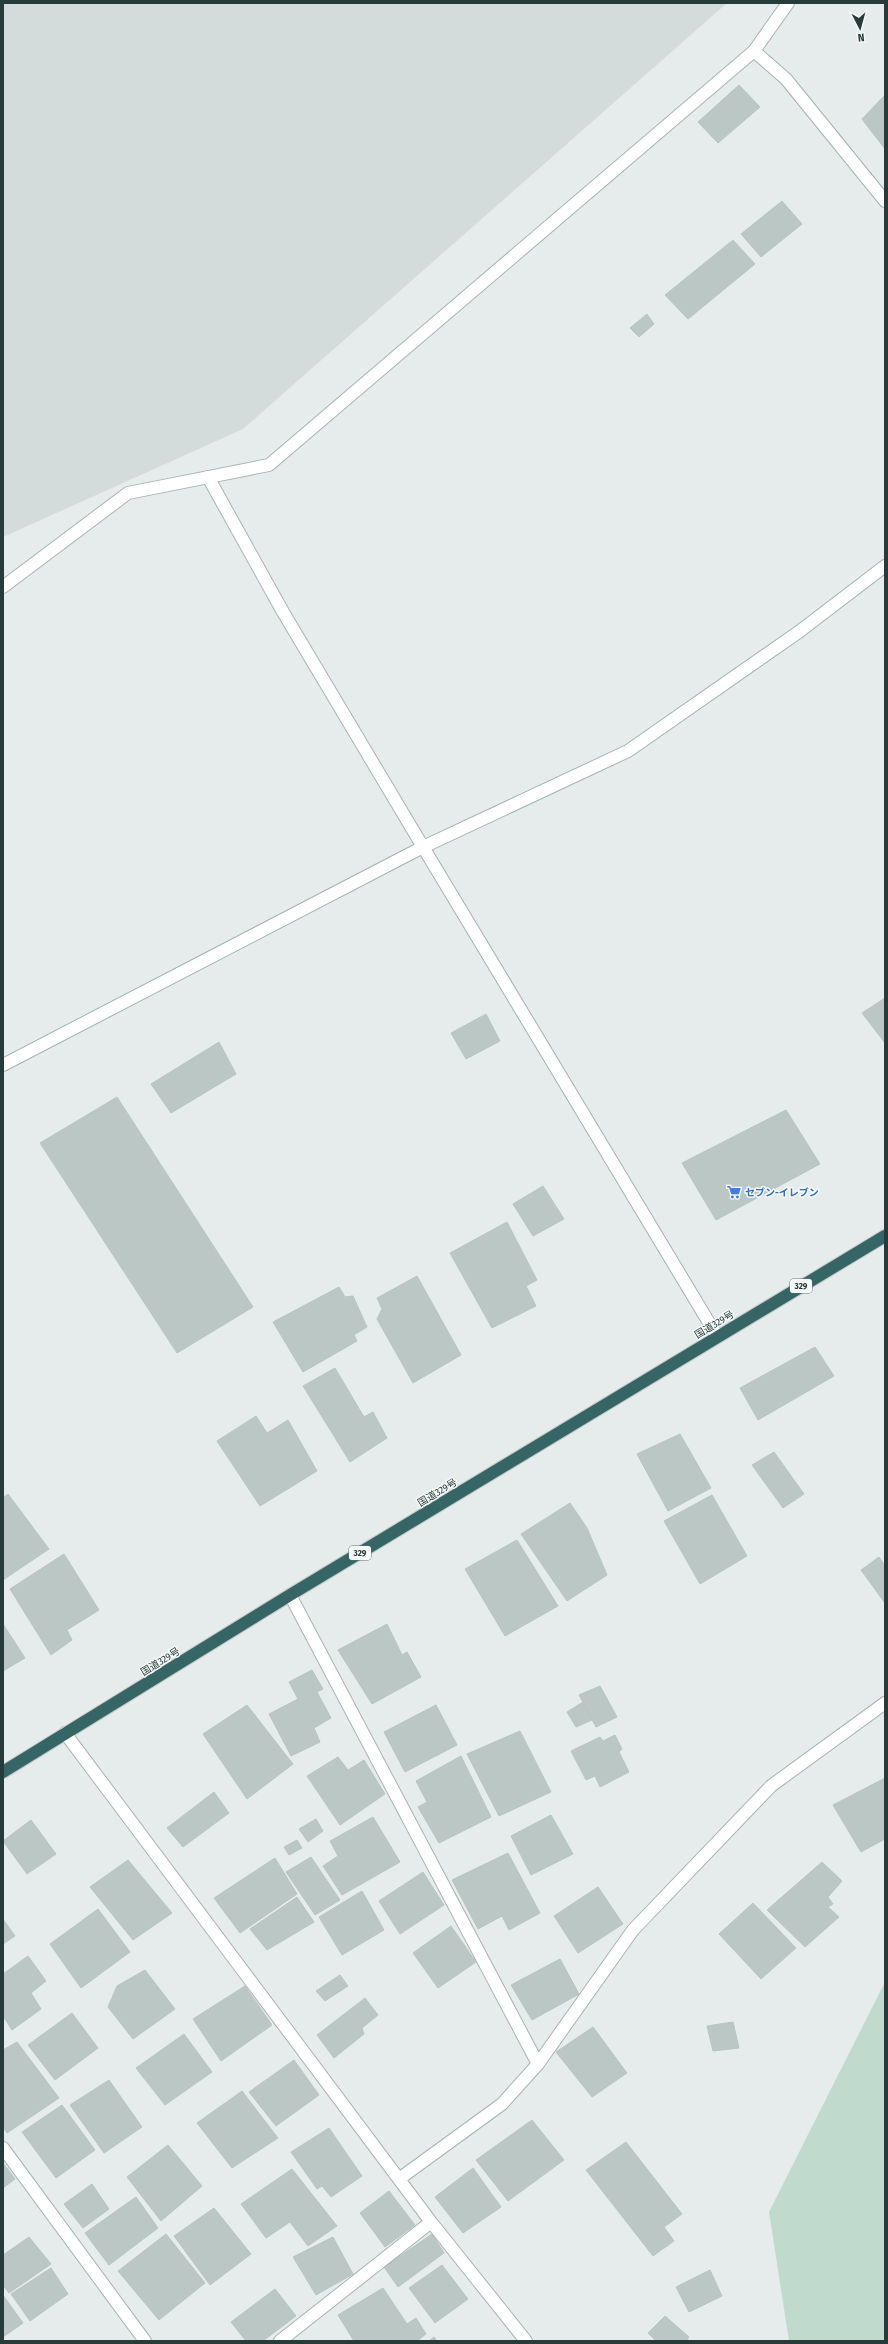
<svg xmlns="http://www.w3.org/2000/svg" width="888" height="2344" font-family="'Fira Sans Condensed','Noto Sans JP',sans-serif">
	<style>
		.built { fill: #d3dcda }
		.green { fill: #c0dbcd }
		.building { fill: #bac7c4; stroke: #b8c5c2 }
		.lines { fill: none; stroke-linecap: round; stroke-linejoin: round }
		.lane-casing { stroke: #a8b4b3; stroke-width: 14 }
		.street-casing { stroke: #a8b4b3; stroke-width: 14 }
		.secondary-casing { stroke: #a1b4b1; stroke-width: 14 }
		.highway-casing { stroke: #c2c8c8; stroke-width: 14 }
		.lane { stroke: #fff; stroke-width: 12 }
		.street { stroke: #fff; stroke-width: 12 }
		.secondary { stroke: #fff; stroke-width: 12 }
		.highway { stroke: #356565; stroke-width: 12 }
		.labels { text-anchor: middle; stroke-width: 3; stroke-linejoin: round; paint-order: stroke }
		.shield { fill: #f5f9f8; stroke: #647574; stroke-width: 1 }
		.shield-label { font-size: 9px; font-weight: bold; fill: #263c3b }
		.shop-label { font-size: 10px; font-weight: bold; fill: #366cbe; stroke: #f5f9f8; text-anchor: start }
		.street-label { font-size: 10px; fill: #263c3b; stroke: #f5f9f8 }
	</style>
	<rect width="100%" height="100%" fill="#e5eceb"/>
	<!-- built -->
	<path class="built" d="M 3,3 L 727,3 L 243,429 L 3,537 Z"/>
	<!-- green -->
	<path class="green" d="M 885,1982 L 885,2341 L 789,2341 L 769,2212 Z"/>
	<!-- building -->
	<path class="building" d="M 739,85 L 760,107 L 718,143 L 698,122 Z
		M 885,95 L 885,149 L 862,119 Z
		M 782,201 L 802,224 L 761,257 L 741,234 Z
		M 733,240 L 755,264 L 688,319 L 665,295 Z
		M 647,314 L 654,324 L 639,337 L 630,328 Z
		M 885,998 L 885,1043 L 862,1013 Z
		M 486,1014 L 500,1041 L 466,1059 L 451,1033 Z
		M 219,1042 L 236,1074 L 171,1113 L 151,1084 Z
		M 117,1097 L 253,1307 L 177,1353 L 40,1143 Z
		M 786,1110 L 820,1164 L 716,1220 L 682,1163 Z
		M 543,1186 L 564,1219 L 533,1236 L 513,1204 Z
		M 507,1222 L 537,1280 L 526,1286 L 536,1306 L 492,1328 L 450,1253 Z
		M 417,1276 L 461,1355 L 413,1383 L 377,1319 L 382,1309 L 377,1298 Z
		M 339,1287 L 345,1297 L 353,1296 L 367,1327 L 354,1335 L 357,1341 L 303,1372 L 273,1322 Z
		M 815,1347 L 834,1376 L 758,1420 L 740,1388 Z
		M 335,1368 L 364,1417 L 373,1412 L 387,1438 L 350,1462 L 303,1386 Z
		M 256,1416 L 267,1433 L 288,1420 L 317,1471 L 260,1506 L 217,1441 Z
		M 680,1434 L 711,1488 L 668,1511 L 637,1454 Z
		M 774,1452 L 804,1494 L 783,1508 L 752,1465 Z
		M 8,1494 L 49,1549 L 3,1580 L 3,1498 Z
		M 712,1495 L 747,1556 L 700,1584 L 664,1521 Z
		M 570,1503 L 587,1528 L 607,1575 L 567,1601 L 521,1534 Z
		M 517,1540 L 558,1606 L 505,1636 L 465,1569 Z
		M 64,1554 L 99,1610 L 67,1630 L 72,1640 L 51,1655 L 10,1589 Z
		M 879,1557 L 885,1566 L 885,1603 L 861,1570 Z
		M 3,1624 L 25,1658 L 3,1671 Z
		M 387,1624 L 402,1655 L 407,1652 L 421,1677 L 372,1704 L 338,1650 Z
		M 312,1670 L 323,1689 L 317,1692 L 331,1718 L 314,1728 L 320,1742 L 291,1756 L 269,1714 L 298,1699 L 289,1682 Z
		M 600,1686 L 617,1717 L 596,1727 L 579,1695 Z
		M 583,1702 L 592,1720 L 576,1727 L 567,1712 Z
		M 247,1705 L 293,1764 L 247,1799 L 203,1734 Z
		M 436,1705 L 457,1745 L 405,1772 L 384,1732 Z
		M 520,1731 L 551,1792 L 499,1816 L 467,1754 Z
		M 615,1735 L 622,1749 L 619,1752 L 629,1772 L 600,1787 L 595,1776 L 586,1780 L 571,1751 L 600,1737 L 603,1741 Z
		M 461,1756 L 491,1817 L 439,1843 L 418,1807 L 427,1802 L 416,1781 Z
		M 338,1757 L 348,1770 L 364,1760 L 385,1794 L 340,1825 L 307,1776 Z
		M 885,1778 L 885,1839 L 861,1852 L 833,1805 Z
		M 214,1792 L 229,1813 L 183,1847 L 167,1828 Z
		M 551,1815 L 573,1854 L 531,1875 L 511,1836 Z
		M 373,1817 L 400,1862 L 342,1895 L 323,1866 L 338,1856 L 330,1841 Z
		M 316,1819 L 323,1831 L 308,1842 L 299,1829 Z
		M 31,1820 L 56,1854 L 27,1874 L 3,1841 Z
		M 297,1840 L 302,1848 L 289,1855 L 284,1847 Z
		M 508,1853 L 540,1913 L 509,1930 L 502,1916 L 478,1929 L 452,1880 Z
		M 311,1857 L 340,1900 L 315,1915 L 286,1872 Z
		M 275,1858 L 297,1894 L 240,1933 L 214,1898 Z
		M 128,1860 L 172,1913 L 133,1940 L 90,1887 Z
		M 822,1862 L 842,1881 L 828,1897 L 833,1904 L 828,1907 L 839,1917 L 805,1947 L 767,1910 Z
		M 423,1872 L 444,1905 L 400,1934 L 379,1901 Z
		M 598,1887 L 623,1924 L 578,1953 L 554,1916 Z
		M 362,1891 L 384,1930 L 342,1955 L 319,1917 Z
		M 297,1897 L 314,1922 L 267,1950 L 250,1929 Z
		M 753,1903 L 796,1948 L 761,1979 L 719,1934 Z
		M 98,1909 L 130,1952 L 81,1988 L 50,1944 Z
		M 3,1919 L 15,1936 L 3,1944 Z
		M 451,1926 L 476,1962 L 438,1988 L 413,1953 Z
		M 28,1956 L 46,1981 L 31,1993 L 41,2009 L 12,2030 L 3,2016 L 3,1974 Z
		M 560,1959 L 579,1994 L 532,2020 L 511,1985 Z
		M 145,1970 L 175,2009 L 133,2039 L 108,2007 L 117,1986 Z
		M 340,1975 L 348,1986 L 325,2001 L 316,1991 Z
		M 245,1986 L 272,2025 L 221,2061 L 193,2019 Z
		M 365,1998 L 378,2015 L 362,2028 L 364,2034 L 334,2058 L 317,2035 Z
		M 72,2013 L 98,2048 L 55,2080 L 28,2045 Z
		M 733,2022 L 739,2048 L 713,2051 L 707,2026 Z
		M 593,2027 L 627,2073 L 592,2097 L 556,2052 Z
		M 184,2034 L 212,2072 L 165,2105 L 136,2068 Z
		M 17,2042 L 59,2098 L 7,2133 L 3,2127 L 3,2050 Z
		M 294,2060 L 319,2095 L 276,2126 L 249,2092 Z
		M 109,2080 L 142,2127 L 104,2153 L 70,2105 Z
		M 242,2091 L 278,2138 L 232,2168 L 197,2123 Z
		M 62,2105 L 95,2150 L 56,2178 L 22,2132 Z
		M 532,2120 L 564,2160 L 508,2201 L 476,2160 Z
		M 329,2128 L 362,2176 L 331,2197 L 322,2186 L 317,2189 L 291,2152 Z
		M 626,2142 L 682,2214 L 664,2227 L 674,2241 L 653,2256 L 586,2170 Z
		M 168,2145 L 202,2186 L 161,2221 L 127,2177 Z
		M 3,2163 L 15,2179 L 3,2188 Z
		M 473,2168 L 501,2207 L 463,2233 L 435,2197 Z
		M 292,2169 L 337,2226 L 308,2246 L 290,2222 L 266,2238 L 241,2204 Z
		M 92,2184 L 109,2209 L 83,2228 L 64,2204 Z
		M 389,2191 L 415,2225 L 385,2247 L 360,2213 Z
		M 136,2197 L 158,2228 L 109,2265 L 85,2233 Z
		M 214,2208 L 251,2254 L 210,2285 L 174,2236 Z
		M 166,2234 L 205,2283 L 159,2320 L 118,2271 Z
		M 432,2234 L 444,2253 L 398,2287 L 384,2267 Z
		M 29,2237 L 51,2264 L 9,2293 L 3,2285 L 3,2255 Z
		M 333,2237 L 353,2274 L 316,2295 L 293,2257 Z
		M 442,2265 L 468,2299 L 435,2323 L 409,2288 Z
		M 51,2268 L 68,2294 L 30,2321 L 11,2294 Z
		M 710,2270 L 722,2296 L 689,2312 L 676,2287 Z
		M 383,2288 L 407,2324 L 416,2318 L 426,2334 L 417,2341 L 354,2341 L 338,2315 Z
		M 275,2289 L 296,2316 L 263,2341 L 246,2341 L 231,2322 Z
		M 3,2295 L 23,2323 L 3,2337 Z
		M 665,2316 L 689,2337 L 686,2341 L 656,2341 L 648,2333 Z
		M 434,2337 L 437,2341 L 429,2341 Z"/>
	<g class="lines">
		<defs>
			<path id="lane" d="M 3,587 L 128,493 L 269,465 L 754,51 L 788,3"/>
			<path id="street" d="M 208,477 L 283,612 L 423,847
				M 290,1595 L 538,2064
				M 65,1733 L 431,2222 L 526,2341
				M 3,2148 L 145,2341
				M 399,2179 L 502,2104 L 538,2064 L 633,1930 L 771,1786 L 885,1703
				M 280,2341 L 431,2222"/>
			<path id="secondary" d="M 754,51 L 786,79 L 885,201
				M 423,847 L 717,1336
				M 3,1065 L 423,847 L 628,751 L 800,631 L 885,566"/>
			<path id="highway" d="M 3,1772 L 290,1595 L 885,1236"/>
		</defs>
		<!-- lane casing -->
		<use href="#lane" class="lane-casing"/>
		<!-- street casing -->
		<use href="#street" class="street-casing"/>
		<!-- secondary casing -->
		<use href="#secondary" class="secondary-casing"/>
		<!-- highway casing -->
		<use href="#highway" class="highway-casing"/>
		<!-- lane -->
		<use href="#lane" class="lane"/>
		<!-- street -->
		<use href="#street" class="street"/>
		<!-- secondary -->
		<use href="#secondary" class="secondary"/>
		<!-- highway -->
		<use href="#highway" class="highway"/>
	</g>
	<!-- icons -->
	<defs>
		<symbol id="supermarket-bare" viewBox="-9 -9 18 18"><path d="M-6-5.5h2.5l.6 2H6L4.5 2H-2.5L-4.4-4H-6ZM-1.5 3.2a1.3 1.3 0 1 0 .1 0ZM3 3.2a1.3 1.3 0 1 0 .1 0Z" fill="#3f7fe0" stroke="#f5f9f8" stroke-width="2.5" paint-order="stroke"/></symbol>
	</defs>
	<g fill-rule="evenodd">
		<use href="#supermarket-bare" x="724" y="1182" width="20" height="20"/>
	</g>
	<g class="labels">
		<!-- shield labels -->
		<g class="shield">
			<rect x="790" y="1279" width="22" height="14" rx="3"/>
			<rect x="349" y="1546" width="22" height="14" rx="3"/>
		</g>
		<g class="shield-label">
			<text x="801" y="1289">329</text>
			<text x="360" y="1556">329</text>
		</g>
		<!-- shop labels -->
		<g class="shop-label">
			<text x="745" y="1196">セブン-イレブン</text>
		</g>
		<!-- street labels -->
		<g class="street-label">
			<text transform="translate(714 1324) rotate(-31)" y="4">国道329号</text>
			<text transform="translate(437 1492) rotate(-31)" y="4">国道329号</text>
			<text transform="translate(160 1661) rotate(-32)" y="4">国道329号</text>
		</g>
	</g>
	<!-- border -->
	<rect width="888" height="2344" fill="none" stroke="#263c3b" stroke-width="8"/>
	<!-- north arrow -->
	<g transform="translate(860 28) rotate(174)" stroke="#f5f9f8" stroke-width="3" paint-order="stroke">
	<path d="M0-3L7 15L0 10L-7 15Z" fill="#263c3b"/>
	<text y="-6" font-size="11" font-weight="bold" text-anchor="middle" fill="#263c3b">N</text>
	</g>
</svg>
